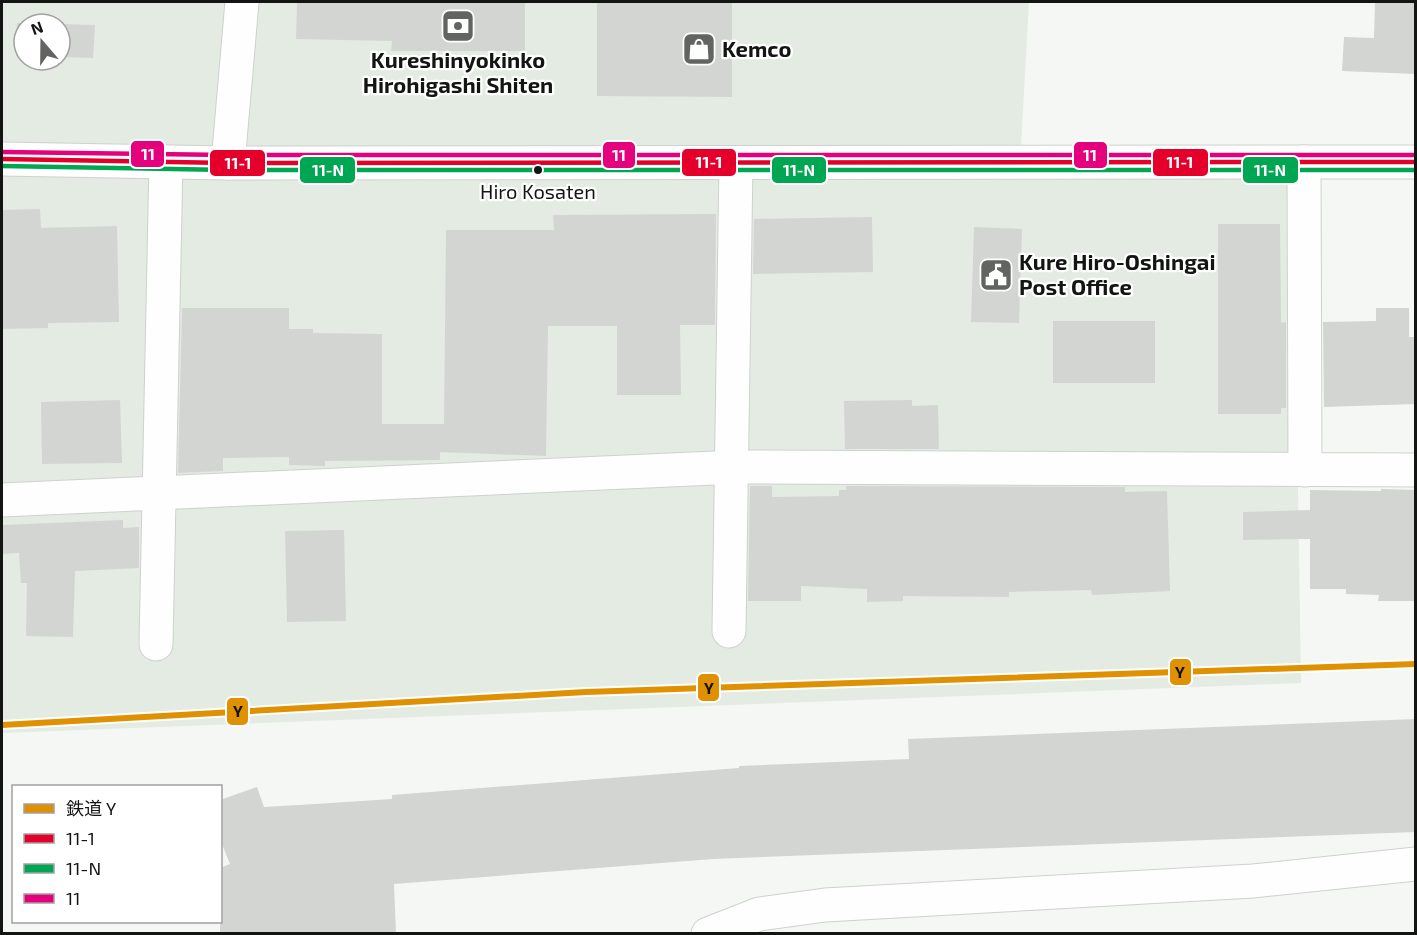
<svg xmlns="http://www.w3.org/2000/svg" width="1417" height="935" font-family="'Exo 2','Noto Sans JP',sans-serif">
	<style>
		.built { fill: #e4ebe3; fill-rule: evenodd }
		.building { fill: #d3d5d3 }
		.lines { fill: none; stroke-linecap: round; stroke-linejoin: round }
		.minor-casing { stroke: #cfd1cf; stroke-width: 35 }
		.trunk-casing { stroke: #cfd1cf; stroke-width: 35 }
		.minor { stroke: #fdfefd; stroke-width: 33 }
		.trunk { stroke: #fdfefd; stroke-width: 33 }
		.bus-1-casing { stroke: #fff; stroke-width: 9 }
		.bus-2-casing { stroke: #fff; stroke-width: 9 }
		.bus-3-casing { stroke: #fff; stroke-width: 9 }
		.bus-1 { stroke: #e4002b; stroke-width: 4.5 }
		.bus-2 { stroke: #00a651; stroke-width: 4.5 }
		.bus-3 { stroke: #e5007d; stroke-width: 4.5 }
		.rail-1-casing { stroke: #fff; stroke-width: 10 }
		.rail-1 { stroke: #e09101; stroke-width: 6 }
		.bus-dot { fill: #131513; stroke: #fff; stroke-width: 2 }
		.labels { text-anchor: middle; stroke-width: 4.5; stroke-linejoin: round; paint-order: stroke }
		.bus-label { font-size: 20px; fill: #131513; stroke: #fff }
		.poi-label { font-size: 22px; font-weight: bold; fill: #131513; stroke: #fff; text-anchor: start }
		.line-badge { stroke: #fff; stroke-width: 2 }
		.badge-label { font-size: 16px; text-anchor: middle; font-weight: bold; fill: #fff }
		.pale-badge-label { font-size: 16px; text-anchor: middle; font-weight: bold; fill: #111 }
	</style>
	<rect width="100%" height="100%" fill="#f4f7f3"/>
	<!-- built -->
	<path class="built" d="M 2,2 L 1029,2 L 1020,165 L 1293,167 L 1301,683 L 2,733 ZM 24,24 L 60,24 L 60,60 L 24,60 Z"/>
	<!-- building -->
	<path class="building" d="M 297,2 L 525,2 L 525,51 L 391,51 L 392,41 L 296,39 Z
		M 597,2 L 732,2 L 732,97 L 597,96 Z
		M 1375,2 L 1416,2 L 1416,74 L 1342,71 L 1344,37 L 1374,38 Z
		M 17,23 L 48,24 L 24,24 L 24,56 L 16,56 Z
		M 60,24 L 95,25 L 93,58 L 60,57 Z
		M 40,209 L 41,228 L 117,226 L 119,322 L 48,323 L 48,328 L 2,329 L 2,210 Z
		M 716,214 L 715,325 L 680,325 L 681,395 L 617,395 L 617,326 L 548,326 L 546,456 L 440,452 L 440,460 L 325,461 L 325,466 L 289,465 L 289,457 L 223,458 L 223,471 L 178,473 L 182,308 L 289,308 L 289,329 L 313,329 L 313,333 L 382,334 L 382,424 L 444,424 L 446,230 L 554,230 L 553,215 Z
		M 872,217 L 873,272 L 753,274 L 754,219 Z
		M 1218,224 L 1280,224 L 1281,323 L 1286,322 L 1286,408 L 1281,408 L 1281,414 L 1218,414 Z
		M 974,227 L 1022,229 L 1019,323 L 971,322 Z
		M 1376,308 L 1409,308 L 1409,337 L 1416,337 L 1416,404 L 1324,407 L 1323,322 L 1376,321 Z
		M 1053,321 L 1155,321 L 1155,383 L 1053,383 Z
		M 120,400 L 122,463 L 42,464 L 41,402 Z
		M 912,400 L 912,406 L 938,405 L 939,449 L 845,449 L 844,401 Z
		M 750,486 L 772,486 L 772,497 L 839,496 L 839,490 L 846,490 L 846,486 L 1125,487 L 1125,492 L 1167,491 L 1170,591 L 1092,595 L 1091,590 L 1009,592 L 1009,597 L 903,596 L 903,601 L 867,602 L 867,589 L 801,586 L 801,601 L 748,601 Z
		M 1381,489 L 1416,490 L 1416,601 L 1378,601 L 1379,595 L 1346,594 L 1346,589 L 1310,589 L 1310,539 L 1243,540 L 1243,512 L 1310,510 L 1310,490 L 1381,491 Z
		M 123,520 L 123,528 L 139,527 L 139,568 L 75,571 L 73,637 L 26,636 L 27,583 L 21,583 L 19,553 L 2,554 L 2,525 Z
		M 344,530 L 346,621 L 287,622 L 285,531 Z
		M 1416,719 L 1416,832 L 713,859 L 394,884 L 396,933 L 220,933 L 220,868 L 230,864 L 220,839 L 220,800 L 257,787 L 264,807 L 315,804 L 392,799 L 392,795 L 739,768 L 739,766 L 909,759 L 908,739 Z"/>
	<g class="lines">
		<defs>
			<path id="minor" d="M 1304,162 L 1305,470
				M 228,163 L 242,2
				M 2,500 L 737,467 L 1416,470
				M 729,631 L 736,163
				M 156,644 L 166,162
				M 708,934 L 759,914 L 825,905 L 1253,881 L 1416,864"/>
			<path id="trunk" d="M 2,159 L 228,163 L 1416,162"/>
		</defs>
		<!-- minor casing -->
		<use href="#minor" class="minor-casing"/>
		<!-- trunk casing -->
		<use href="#trunk" class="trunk-casing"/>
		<!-- minor -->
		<use href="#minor" class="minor"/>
		<!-- trunk -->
		<use href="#trunk" class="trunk"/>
		<defs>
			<path id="bus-1" d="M 2,159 L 228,163 L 1416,162"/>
			<path id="bus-2" d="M 2,166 L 228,170 L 1416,170"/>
			<path id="bus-3" d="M 2,152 L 228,155 L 1416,155"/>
		</defs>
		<!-- bus-1 casing -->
		<use href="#bus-1" class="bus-1-casing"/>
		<!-- bus-2 casing -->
		<use href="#bus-2" class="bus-2-casing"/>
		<!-- bus-3 casing -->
		<use href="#bus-3" class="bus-3-casing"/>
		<!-- bus-1 -->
		<use href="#bus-1" class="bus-1"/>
		<!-- bus-2 -->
		<use href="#bus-2" class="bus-2"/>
		<!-- bus-3 -->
		<use href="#bus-3" class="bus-3"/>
		<defs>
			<path id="rail-1" d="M 2,725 L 586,692 L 1416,664"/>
		</defs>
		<!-- rail-1 casing -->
		<use href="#rail-1" class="rail-1-casing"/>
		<!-- rail-1 -->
		<use href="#rail-1" class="rail-1"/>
	</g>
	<!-- icons -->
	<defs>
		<symbol id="bank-square" viewBox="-11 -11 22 22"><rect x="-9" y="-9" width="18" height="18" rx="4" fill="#626461" stroke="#fff"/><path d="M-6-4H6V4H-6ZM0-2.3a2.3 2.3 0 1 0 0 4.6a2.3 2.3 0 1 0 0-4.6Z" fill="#fff"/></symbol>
		<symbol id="shop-square" viewBox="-11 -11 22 22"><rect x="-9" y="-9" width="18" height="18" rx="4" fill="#626461" stroke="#fff"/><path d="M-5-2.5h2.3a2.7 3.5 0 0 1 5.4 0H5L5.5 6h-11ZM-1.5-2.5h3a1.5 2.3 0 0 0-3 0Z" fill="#fff"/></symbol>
		<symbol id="civic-square" viewBox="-11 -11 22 22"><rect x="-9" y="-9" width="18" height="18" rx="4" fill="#626461" stroke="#fff"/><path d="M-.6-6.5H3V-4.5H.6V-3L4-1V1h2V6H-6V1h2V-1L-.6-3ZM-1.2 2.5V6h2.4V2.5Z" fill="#fff"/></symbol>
	</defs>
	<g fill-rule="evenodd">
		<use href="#bank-square" x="439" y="7" width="38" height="38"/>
		<use href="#shop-square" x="680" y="30" width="38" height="38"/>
		<use href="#civic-square" x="977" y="256" width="38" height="38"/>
	</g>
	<!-- markers -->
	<circle class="bus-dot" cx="538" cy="170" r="5"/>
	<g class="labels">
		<!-- bus labels -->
		<g class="bus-label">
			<text x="538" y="199">Hiro Kosaten</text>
		</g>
		<!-- poi labels -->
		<g class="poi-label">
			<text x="722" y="57">Kemco</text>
			<text x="458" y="68" text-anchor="middle">Kureshinyokinko<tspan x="458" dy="25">Hirohigashi Shiten</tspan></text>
			<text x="1019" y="270">Kure Hiro-Oshingai<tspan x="1019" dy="25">Post Office</tspan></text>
		</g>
	</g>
	<g class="line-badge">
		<rect x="130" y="140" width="35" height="28" rx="6" fill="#e5007d"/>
		<rect x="602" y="141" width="34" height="28" rx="6" fill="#e5007d"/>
		<rect x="1073" y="141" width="35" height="28" rx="6" fill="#e5007d"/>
		<rect x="1152" y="148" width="57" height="29" rx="6" fill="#e4002b"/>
		<rect x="681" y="148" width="56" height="29" rx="6" fill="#e4002b"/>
		<rect x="209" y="149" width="57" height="28" rx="6" fill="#e4002b"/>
		<rect x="299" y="156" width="57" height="28" rx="6" fill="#00a651"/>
		<rect x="771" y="156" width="56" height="28" rx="6" fill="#00a651"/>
		<rect x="1242" y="156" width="57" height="28" rx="6" fill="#00a651"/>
		<rect x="1169" y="658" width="23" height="28" rx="6" fill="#e09101"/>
		<rect x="697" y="673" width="23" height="29" rx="6" fill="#e09101"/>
		<rect x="226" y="697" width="23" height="29" rx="6" fill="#e09101"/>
	</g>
	<g class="badge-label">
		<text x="148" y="160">11</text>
		<text x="619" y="161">11</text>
		<text x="1090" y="161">11</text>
		<text x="1180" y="168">11-1</text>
		<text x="709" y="168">11-1</text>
		<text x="238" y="169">11-1</text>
		<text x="328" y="176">11-N</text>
		<text x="799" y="176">11-N</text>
		<text x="1270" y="176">11-N</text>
	</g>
	<g class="pale-badge-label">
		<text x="1180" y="678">Y</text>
		<text x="709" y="694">Y</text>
		<text x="238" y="717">Y</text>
	</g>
	<!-- border -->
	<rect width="1417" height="935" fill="none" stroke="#131513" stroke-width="6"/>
	<!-- legend -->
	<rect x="12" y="785" width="210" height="138" fill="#ffffff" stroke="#a1a1a1" stroke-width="1.5"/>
	<rect x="24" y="804" width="30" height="9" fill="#e09101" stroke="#a1a1a1" stroke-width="1.5"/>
	<text x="66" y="815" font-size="18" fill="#131513">鉄道 Y</text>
	<rect x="24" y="834" width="30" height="9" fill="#e4002b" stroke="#a1a1a1" stroke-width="1.5"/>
	<text x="66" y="845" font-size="18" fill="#131513">11-1</text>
	<rect x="24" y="864" width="30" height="9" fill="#00a651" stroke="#a1a1a1" stroke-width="1.5"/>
	<text x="66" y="875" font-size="18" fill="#131513">11-N</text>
	<rect x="24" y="894" width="30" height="9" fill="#e5007d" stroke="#a1a1a1" stroke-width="1.5"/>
	<text x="66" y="905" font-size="18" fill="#131513">11</text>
	<!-- north arrow -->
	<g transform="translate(42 42) rotate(340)"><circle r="28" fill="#ffffff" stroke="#a1a1a1" stroke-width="1.5"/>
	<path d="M0-4.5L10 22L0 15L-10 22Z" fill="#626461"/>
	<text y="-9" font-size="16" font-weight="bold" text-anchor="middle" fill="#131513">N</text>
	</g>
</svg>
